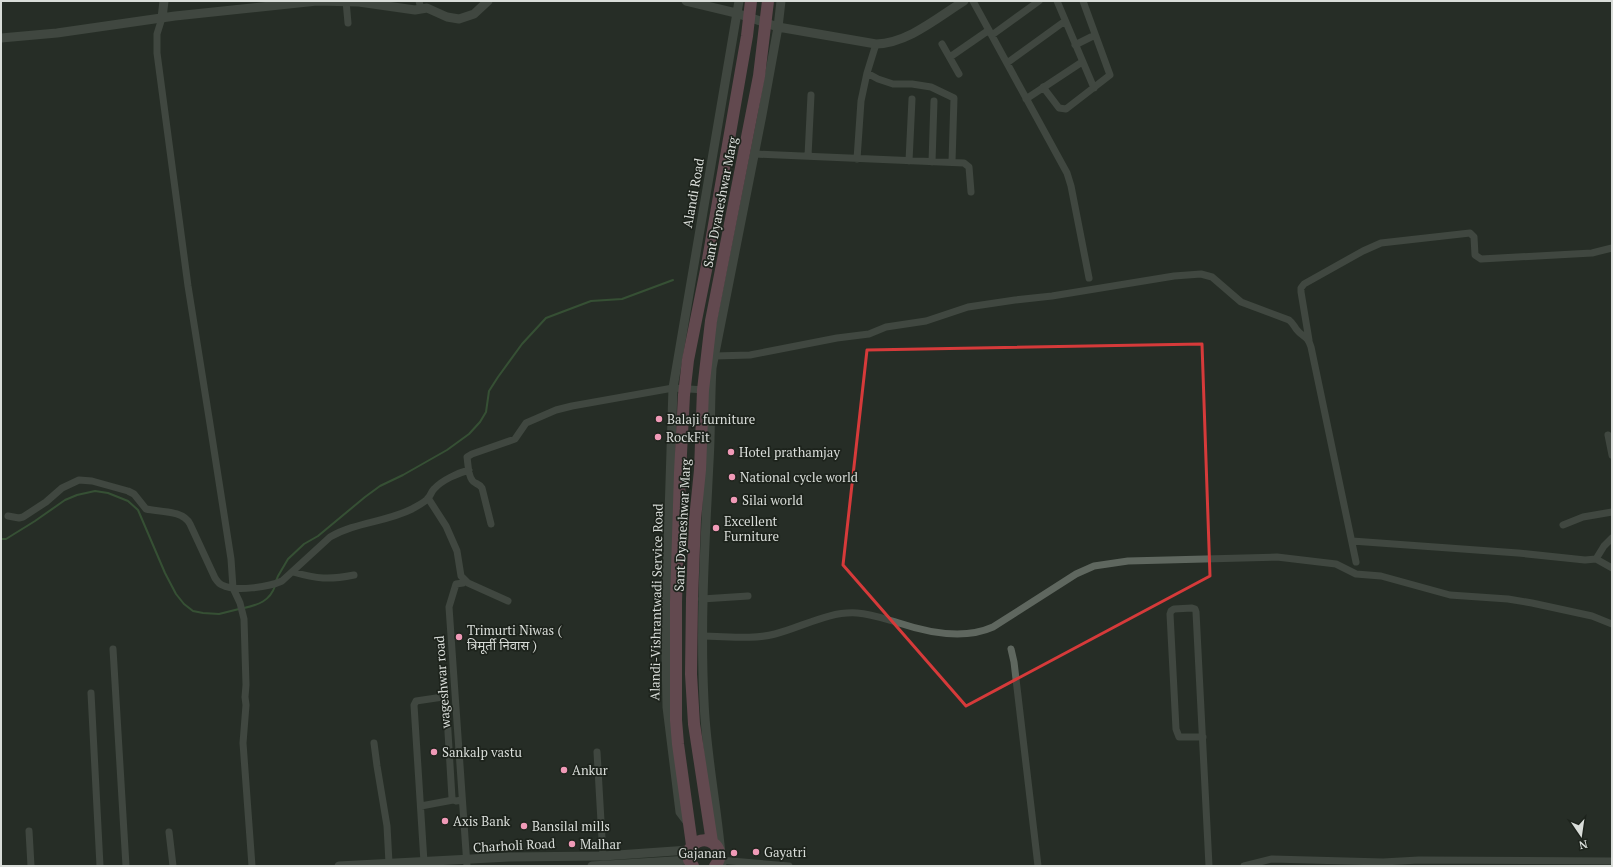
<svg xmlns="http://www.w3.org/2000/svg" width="1613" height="867" font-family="'PT Serif','Noto Sans Devanagari',serif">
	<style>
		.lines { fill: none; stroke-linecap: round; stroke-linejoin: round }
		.stream { stroke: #497a46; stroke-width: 2 }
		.minor { stroke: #5f675f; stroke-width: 7 }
		.tertiary { stroke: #5f675f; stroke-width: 9 }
		.primary { stroke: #ac6a81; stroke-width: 12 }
		.marked { fill: none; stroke: #d63a3a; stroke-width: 3; stroke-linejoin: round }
		.poi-dot { fill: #f09ab7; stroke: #1d231c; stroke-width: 1.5 }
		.labels { text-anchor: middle; stroke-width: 3.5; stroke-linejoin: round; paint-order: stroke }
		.street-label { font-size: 13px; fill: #d9ddd9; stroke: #1d231c }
		.poi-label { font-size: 13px; fill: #d9ddd9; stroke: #1d231c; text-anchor: start }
	</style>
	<rect width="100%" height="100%" fill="#262d26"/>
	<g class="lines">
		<!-- stream -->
		<path class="stream" d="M 1,539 L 6,539 L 35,521 L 65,500 L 77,495 L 95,491 L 108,493 L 128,501 L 138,510 L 165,573 L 176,594 L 184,604 L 193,611 L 203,613 L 219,614 L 239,609
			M 276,581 L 278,576 L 288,559 L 304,544 L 318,536 L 365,497 L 380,486 L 403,475 L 447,450 L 469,434 L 480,422 L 486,412 L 489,391 L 498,377 L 522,344 L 546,318 L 591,301 L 622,299 L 673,280
			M 244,608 C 258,605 270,601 275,586"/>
		<!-- minor -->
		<path class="minor" d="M 346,1 L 348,23
			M 419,1 L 421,9
			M 973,1 L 1067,173 L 1071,186 L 1089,278
			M 1057,1 L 1094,88
			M 162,18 L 157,34 L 157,53 L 188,286 L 210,424 L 231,559 L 233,588 L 240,603 L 244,619 L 246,685 L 245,697 L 246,705 L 243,743 L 252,866
			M 992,35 L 1039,1
			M 876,44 L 867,73 L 878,79 L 893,84 L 912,84 L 931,87 L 954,98 L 952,162
			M 942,44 L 959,74
			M 1075,45 L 1095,35
			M 950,57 L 989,30
			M 1007,63 L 1065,21
			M 1043,87 L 1059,108 L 1066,109 L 1110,75 L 1083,1
			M 1026,99 L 1082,62
			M 755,154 L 964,163 L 969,167 L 971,192
			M 808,156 L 811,95
			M 857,159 L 861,101 L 867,73
			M 909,161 L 912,99
			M 932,162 L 934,101
			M 1309,340 L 1301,292 L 1301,288 L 1304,284 L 1363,251 L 1381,243 L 1470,233 L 1474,237 L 1475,255 L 1481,259 L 1592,253 L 1612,248
			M 715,356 L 750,355 L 837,338 L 869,334 L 886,327 L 926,321 L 968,307 L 1015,300 L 1052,296 L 1174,276 L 1201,274 L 1212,277 L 1241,302 L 1289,320 C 1293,323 1294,326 1297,330 C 1303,338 1307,334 1311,347 L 1356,562
			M 1608,435 L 1612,455
			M 428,498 L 446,526 L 457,551 L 461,576 L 468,583 L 508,601
			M 8,516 L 19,518 L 23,517 L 46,502 L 62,488 L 79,480 L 92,481 L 128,491 L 134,494 L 146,509 C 160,512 183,510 190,524 L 215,578 C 217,581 219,584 222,585 C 235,592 269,587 282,581 L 330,537 C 356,522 386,522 412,509 C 417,506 426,502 429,497 C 431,494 432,491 434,489 C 442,480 458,473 469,470
			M 491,524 L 482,488 C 479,483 474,484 472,480 C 468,475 468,463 467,457 L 472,454 L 515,439 L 526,423 L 556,410 L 572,406 L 673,388 L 705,390
			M 1563,525 L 1583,517 L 1612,512
			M 1352,541 L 1518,553 L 1585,560 L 1596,559 L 1612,568
			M 1596,559 L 1604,546 L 1612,538
			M 293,572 C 317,579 329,580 354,575
			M 465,581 L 463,583 L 456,584 L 449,607 L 467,866
			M 702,599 L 748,596
			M 702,636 C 726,636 752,640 775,634 C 802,627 829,611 857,613 C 872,614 885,619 899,623 C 929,633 964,640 993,627 L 1076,574 L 1094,566 L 1128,561 L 1277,557 L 1336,564 L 1356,574 L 1381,576 L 1450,595 L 1508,599 L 1532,603 L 1592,616 L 1612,624
			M 113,649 L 126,866
			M 1011,649 L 1014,662 L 1038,866
			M 91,693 L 100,866
			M 1203,737 L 1179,737 L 1176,729 L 1170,614 L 1171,611 L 1174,609 L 1192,608 L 1195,609 L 1196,612 L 1209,866
			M 374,743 L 377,766 L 387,826 L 389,863
			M 597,752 L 603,856
			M 421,806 L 453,800
			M 29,831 L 31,866
			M 169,832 L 173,866
			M 719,860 L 789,866
			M 424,862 L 414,705 L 416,701 L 443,697 L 446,699 L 452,798 L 453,800 L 456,801 L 462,800
			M 1244,866 L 1272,859 L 1383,862 L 1419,860 L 1612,861"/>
		<!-- tertiary -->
		<path class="tertiary" d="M 686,1 L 736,13 L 778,27 L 876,44 C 908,43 937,18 964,1
			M 162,18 L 164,1
			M 1,38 L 57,33 L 175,16 L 317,1 L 359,2 L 415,10 L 427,8 L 447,17 L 459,19 L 474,14 L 488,1
			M 689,824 L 680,812 L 667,707 L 666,653 L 666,609 L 673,388 L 739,1
			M 339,866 L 509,857 L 603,856 L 689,850
			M 592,866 L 689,860
			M 722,866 C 718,811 706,756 704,701 C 700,621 705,542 709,462 C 711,431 710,400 712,368 L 762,115 L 778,27 L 781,1"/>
		<!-- primary -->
		<path class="primary" d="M 712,842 L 694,724 L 691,674 L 692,599 L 695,519 L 700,470 L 703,390 L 711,321 L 759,76 L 768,1
			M 692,845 L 678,744 L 676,720 L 676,602 L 680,473 L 684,395 L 688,360 L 707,265 L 747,36 L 751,1
			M 693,866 L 689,860 L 689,850 C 703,828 730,848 715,866"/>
	</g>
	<!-- marked area -->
	<path d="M0 0H1613V867H0ZM 1202,344 L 1210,576 L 966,706 L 843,565 L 867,350 Z" fill="#262d26" fill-opacity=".55" fill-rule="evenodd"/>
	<path class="marked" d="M 1202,344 L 1210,576 L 966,706 L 843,565 L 867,350 Z"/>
	<!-- markers -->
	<g class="poi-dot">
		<circle cx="659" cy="419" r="4"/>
		<circle cx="658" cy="437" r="4"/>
		<circle cx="731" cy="452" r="4"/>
		<circle cx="732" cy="477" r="4"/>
		<circle cx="734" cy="500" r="4"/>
		<circle cx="716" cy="528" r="4"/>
		<circle cx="459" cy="637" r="4"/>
		<circle cx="434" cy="752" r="4"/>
		<circle cx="564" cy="770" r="4"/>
		<circle cx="445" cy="821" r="4"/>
		<circle cx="524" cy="826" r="4"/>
		<circle cx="572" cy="844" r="4"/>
		<circle cx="756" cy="852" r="4"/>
		<circle cx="734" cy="853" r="4"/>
	</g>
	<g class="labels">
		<!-- street labels -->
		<g class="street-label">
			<text transform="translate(693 193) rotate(-80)" y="5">Alandi Road</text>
			<text transform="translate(720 202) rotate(-79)" y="5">Sant Dyaneshwar Marg</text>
			<text transform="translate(682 525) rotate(-87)" y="5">Sant Dyaneshwar Marg</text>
			<text transform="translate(656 602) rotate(-89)" y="5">Alandi-Vishrantwadi Service Road</text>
			<text transform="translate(442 682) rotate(-94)" y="5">wageshwar road</text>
			<text transform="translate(514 845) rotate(-3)" y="5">Charholi Road</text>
		</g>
		<!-- poi labels -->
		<g class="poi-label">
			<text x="667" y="424">Balaji furniture</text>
			<text x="666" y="442">RockFit</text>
			<text x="739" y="457">Hotel prathamjay</text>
			<text x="740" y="482">National cycle world</text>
			<text x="742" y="505">Silai world</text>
			<text x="724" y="526">Excellent<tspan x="724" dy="15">Furniture</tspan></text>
			<text x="467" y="635">Trimurti Niwas (<tspan x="467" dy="15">त्रिमूर्ती निवास )</tspan></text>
			<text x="442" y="757">Sankalp vastu</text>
			<text x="572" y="775">Ankur</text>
			<text x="453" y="826">Axis Bank</text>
			<text x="532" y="831">Bansilal mills</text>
			<text x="580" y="849">Malhar</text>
			<text x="764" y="857">Gayatri</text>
			<text x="726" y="858" text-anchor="end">Gajanan</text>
		</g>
	</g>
	<!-- border -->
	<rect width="1613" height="867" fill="none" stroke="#d9ddd9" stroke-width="4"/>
	<!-- north arrow -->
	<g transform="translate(1581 835) rotate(167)" stroke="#1d231c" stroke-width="3" paint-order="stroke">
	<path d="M0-3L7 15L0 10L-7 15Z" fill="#d9ddd9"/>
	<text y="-6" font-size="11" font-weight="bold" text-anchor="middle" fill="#d9ddd9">N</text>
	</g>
</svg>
